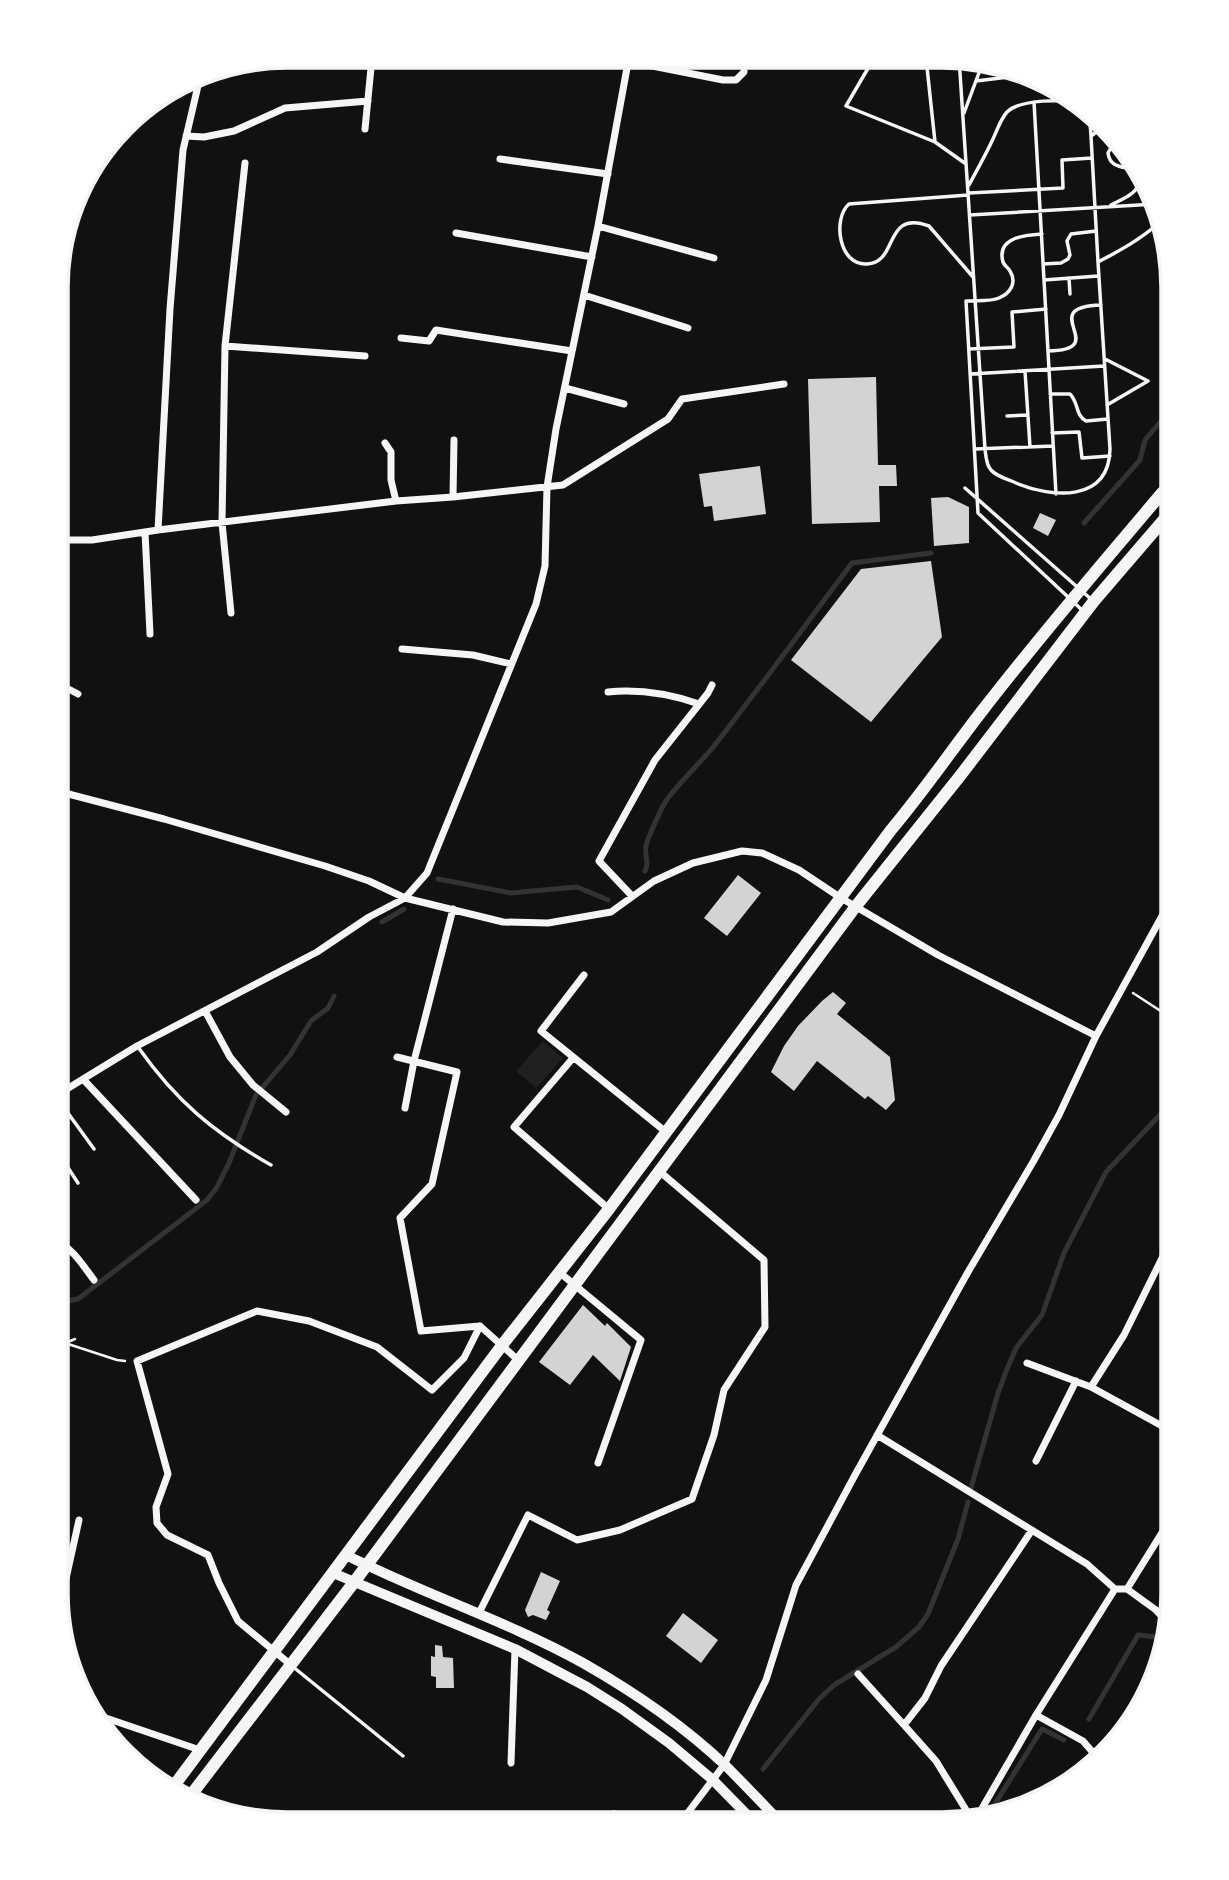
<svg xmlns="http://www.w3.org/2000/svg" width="1229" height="1880" font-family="Mulish,sans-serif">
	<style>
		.green { fill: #202020 }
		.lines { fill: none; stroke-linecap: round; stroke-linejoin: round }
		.stream { stroke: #333; stroke-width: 5 }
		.building { fill: #d3d3d3 }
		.path { stroke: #f5f5f5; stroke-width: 2.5 }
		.service { stroke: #f5f5f5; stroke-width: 3.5 }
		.minor { stroke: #f5f5f5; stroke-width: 7 }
		.tertiary { stroke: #f5f5f5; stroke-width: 10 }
		.primary { stroke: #f5f5f5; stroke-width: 12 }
		.rim { fill: none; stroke: #f5f5f5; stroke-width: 3.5 }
	</style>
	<rect width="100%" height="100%" fill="#111"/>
	<!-- green -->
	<path class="green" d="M 543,1041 L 563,1058 L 536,1088 L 516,1071 Z"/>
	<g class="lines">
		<!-- stream -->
		<path class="stream" d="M 1084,523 L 1140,460 L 1145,440 L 1173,407
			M 645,871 C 650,862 644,856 646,846 C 648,837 662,806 668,798 C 682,780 699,764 714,746 C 761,686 806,624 852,563 L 931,553
			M 438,879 L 511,893 L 577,887 L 608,900
			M 382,922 L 404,909
			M 56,1303 L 78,1299 L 207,1200 L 217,1187 L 229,1163 L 256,1095 L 290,1055 L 311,1021 L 328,1008 L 334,996
			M 971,1488 L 998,1393 L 1007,1369 L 1016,1348 L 1042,1315 L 1064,1253 L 1106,1172 L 1173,1101
			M 1089,1719 L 1138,1635 L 1166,1638
			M 763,1769 L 819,1699 L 834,1685 L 896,1647 L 919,1627 L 928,1614 L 958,1539 L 968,1502
			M 988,1815 L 1042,1729 L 1064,1740
			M 728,1823 L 729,1822"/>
	</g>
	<!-- building -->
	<path class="building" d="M 876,377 L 878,465 L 896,465 L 897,486 L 879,486 L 880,522 L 812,524 L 808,379 Z
		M 760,466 L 766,514 L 714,521 L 712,506 L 704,507 L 699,474 Z
		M 948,497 L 969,507 L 969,543 L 934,546 L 931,498 Z
		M 1040,513 L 1056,520 L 1048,536 L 1033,528 Z
		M 931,561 L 942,637 L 871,722 L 791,660 L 861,569 Z
		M 738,875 L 761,893 L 727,936 L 704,918 Z
		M 833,992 L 846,1003 L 837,1014 L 890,1057 L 895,1100 L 886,1110 L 868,1096 L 865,1099 L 817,1061 L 794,1091 L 771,1072 L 784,1046 L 798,1026 L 822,1001 Z
		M 583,1305 L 605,1326 L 607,1323 L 631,1347 L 620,1381 L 593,1355 L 570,1385 L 539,1362 Z
		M 541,1572 L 560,1581 L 547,1610 L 550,1612 L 546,1620 L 533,1615 L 528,1617 L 525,1610 Z
		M 683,1613 L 718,1640 L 701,1663 L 666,1636 Z
		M 435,1645 L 442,1646 L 443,1657 L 453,1658 L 454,1688 L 436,1688 L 436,1677 L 431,1676 L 431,1656 L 435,1657 Z"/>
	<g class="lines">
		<!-- path -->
		<path class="path" d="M 1133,993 L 1173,1019
			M 65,1343 L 117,1360 L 125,1361
			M 56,1347 L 75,1339"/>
		<!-- service -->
		<path class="service" d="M 874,58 L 846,106 L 935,142 L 966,164
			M 926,58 L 935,142
			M 959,58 L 985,449 C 986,456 986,465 991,470 C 997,477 1008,479 1016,483 C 1052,498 1109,503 1110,449 L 1098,262 C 1121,250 1141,239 1160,222
			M 976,81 L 1017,76
			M 1034,102 L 1056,494
			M 964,113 L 983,62
			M 1091,136 L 1098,262
			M 1113,144 L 1108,153 C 1110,168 1122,166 1134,170
			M 969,185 C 977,170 985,156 992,141 C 997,131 1000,120 1007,112 C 1019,100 1067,97 1081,106 C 1091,114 1090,125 1091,136 L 1102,128
			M 969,193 L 1063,188 L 1062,160 L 1092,158
			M 968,195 L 849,204 C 832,219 839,266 867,264 C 899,263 883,209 929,226 L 973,277
			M 1111,205 C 1124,198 1140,194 1139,177
			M 970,215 L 1156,204
			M 1042,234 C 1026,235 996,237 1003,262 C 1005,267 1007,266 1010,271 C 1017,282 1011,293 999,298 C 990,302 976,300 966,301 L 978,513 L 1083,611
			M 1043,264 L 1061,263 L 1068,259 L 1070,255 L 1067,241 L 1071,234 L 1096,231
			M 1069,278 L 1070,294
			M 1044,280 L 1098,276
			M 969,349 L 1014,347 L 1012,312 L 1046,309
			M 1048,351 C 1114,350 1033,307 1101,305
			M 1105,359 L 1148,381 L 1107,405
			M 1025,371 L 1030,447
			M 970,374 L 1104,366
			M 1050,394 L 1070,394 C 1079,403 1075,415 1086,421 L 1108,419
			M 1007,416 L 1028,415
			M 1052,433 L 1079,432 L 1082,458 L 1110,456
			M 975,449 L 1053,446
			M 965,488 L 1092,600
			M 138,1047 C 176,1101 213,1132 271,1165
			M 57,1098 L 94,1149
			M 57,1151 L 78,1183
			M 292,1666 L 403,1756"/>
		<!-- minor -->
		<path class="minor" d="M 607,57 L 723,80 L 736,80 L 744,72 L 744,59 L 742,57
			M 365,129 L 371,68 L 375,56
			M 186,136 L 204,137 L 234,131 L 285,108 L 368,101
			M 500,159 L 608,174
			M 598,226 L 714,258
			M 456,233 L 592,257
			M 584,295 L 688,328
			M 401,338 L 429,341 L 436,330 L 572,351
			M 225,346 L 365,356
			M 565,388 L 624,404
			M 385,443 L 391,452 L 391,480 L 396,501
			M 453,497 L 454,440
			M 158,530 L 170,309 L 183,150 L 201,73
			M 145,532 L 150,634
			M 58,540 L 92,540 L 158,530 L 396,501 L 453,497 L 563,485 L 668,419 L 682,399 L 784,384
			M 231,613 L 222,523 L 225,346 L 245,163
			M 402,649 L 473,655 L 511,664
			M 57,683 L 78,694
			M 608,692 C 639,689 670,694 699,704
			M 57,791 L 164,819 L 325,866 L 369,881 L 405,898 L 503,922 L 548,923 L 611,912 L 654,881 L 693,863 L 742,851 L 762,853 L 799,870 L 841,898 L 938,955 L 1096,1036
			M 632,896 L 599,861 L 655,760 L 708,693 L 712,685
			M 584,975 L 541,1031 L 666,1132
			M 205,1011 L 230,1057 L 253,1085 L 286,1112
			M 397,1057 L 457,1072 L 432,1184 L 400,1218 L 421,1331 L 480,1326
			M 573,1058 L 514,1127 L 609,1209
			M 83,1079 L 196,1200
			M 57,1095 L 137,1046 L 317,952 L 369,917 L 405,898 L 427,873 L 536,604 L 545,566 L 547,487 L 556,429 L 598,226 L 629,57
			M 405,1108 L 414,1061 L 453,909
			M 57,1242 C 72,1247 84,1267 94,1280
			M 559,1272 L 641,1340 L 598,1463
			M 1027,1363 L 1091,1387
			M 1173,1432 L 1091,1387 L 1124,1335 L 1173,1236
			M 877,1435 L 1087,1564 L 1115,1589 L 1127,1589 L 1156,1610 L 1169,1624
			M 1036,1461 L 1076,1381
			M 1127,1589 L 1173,1515
			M 59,1610 L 79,1520
			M 479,1613 L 528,1515 L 577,1540 L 620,1530 L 692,1499 L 714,1435 L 724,1390 L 765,1327 L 764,1260 L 659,1171
			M 291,1665 L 238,1621 L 219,1583 L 208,1555 L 167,1535 L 157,1523 L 156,1507 L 168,1474 L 137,1361 L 257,1311 L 309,1321 L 377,1347 L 432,1390 L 464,1358 L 480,1326 L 518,1360
			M 858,1674 L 904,1725
			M 1036,1715 L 1083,1741 L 1096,1756
			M 100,1716 L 200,1750
			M 511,1763 L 515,1649
			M 614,1814 L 632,1823
			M 977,1817 L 1036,1715 L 1115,1589
			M 971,1818 L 936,1761 L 904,1725 L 925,1698 L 941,1666 L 1032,1530
			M 680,1823 L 724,1765 L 766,1680 L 796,1585 L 855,1475 L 968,1272 L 1033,1162 L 1059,1115 L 1096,1036 L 1173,896"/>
		<!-- tertiary -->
		<path class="tertiary" d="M 346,1555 C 423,1594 507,1621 583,1663 C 634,1692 684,1726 726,1766 C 745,1785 763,1804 782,1824
			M 333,1573 L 515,1649 L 587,1687 L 622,1709 L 669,1743 L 713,1780 L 755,1823"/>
		<!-- primary -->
		<path class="primary" d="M 173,1787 L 503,1344 L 609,1209 L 891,830 C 923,792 951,751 982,711 C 1039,637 1101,565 1162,493 L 1173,483
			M 191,1795 L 355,1581 L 856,906 L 960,776 L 1094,601 L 1173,509"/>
	</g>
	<!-- crop -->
	<path d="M0 0H1229V1880H0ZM287 68H942A219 219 0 0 1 1161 287V1593A219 219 0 0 1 942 1812H287A219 219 0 0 1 68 1593V287A219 219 0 0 1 287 68Z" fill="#fff" fill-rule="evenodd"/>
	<path class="rim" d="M287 68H942A219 219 0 0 1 1161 287V1593A219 219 0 0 1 942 1812H287A219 219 0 0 1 68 1593V287A219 219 0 0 1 287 68Z"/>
</svg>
